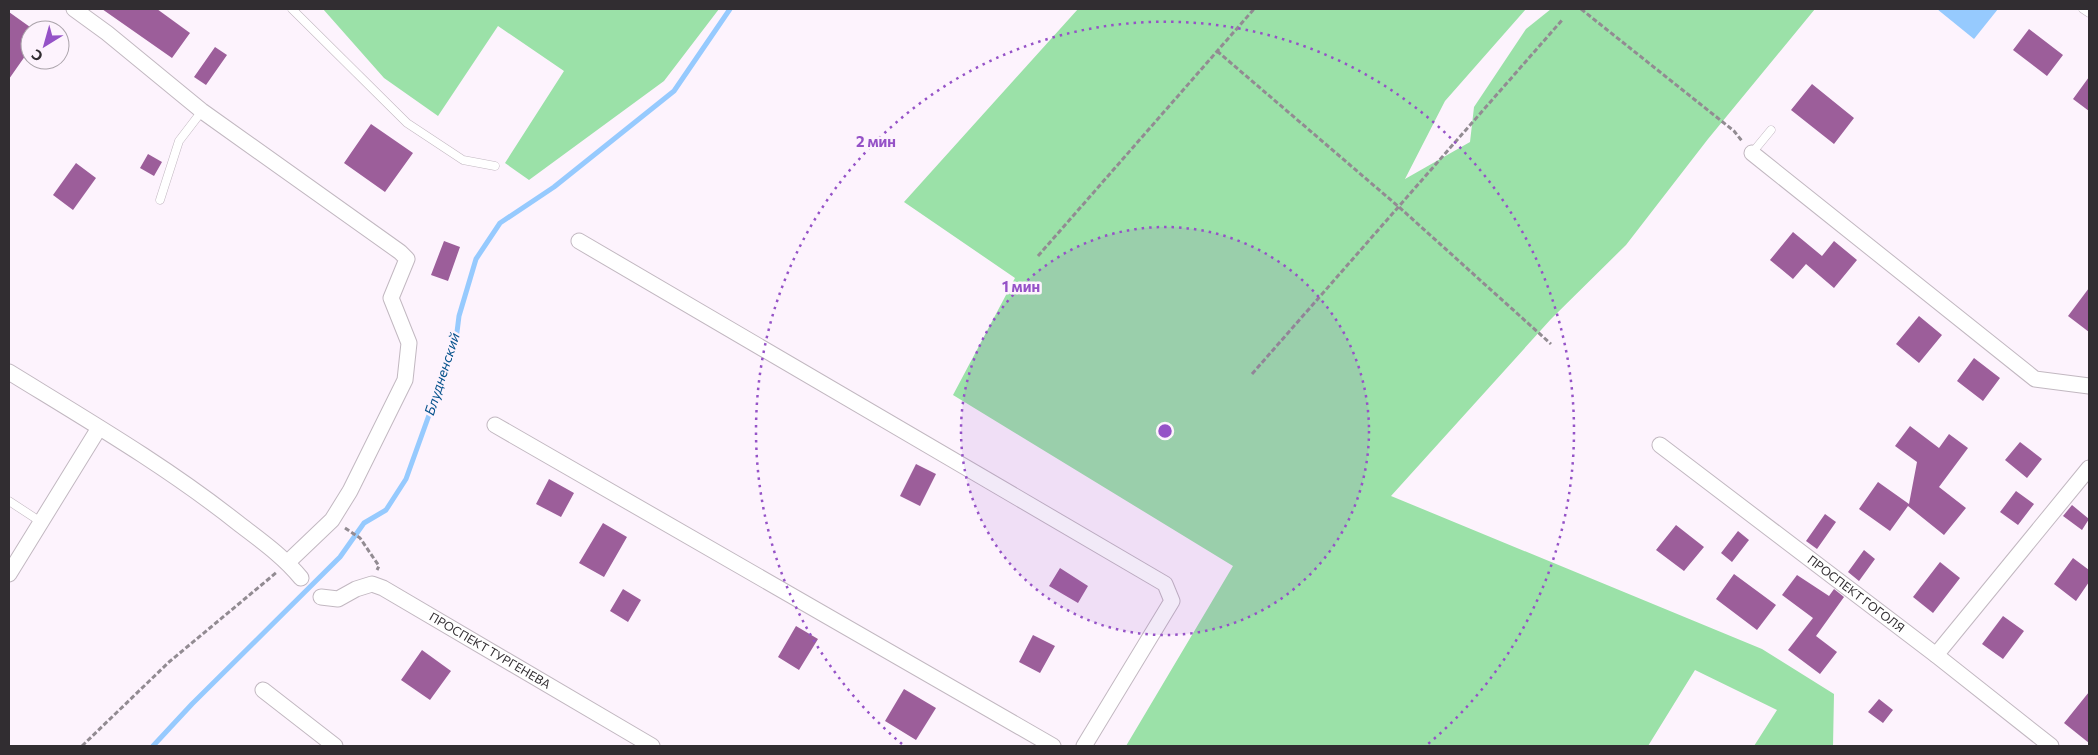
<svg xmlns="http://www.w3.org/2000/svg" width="2098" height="755" font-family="Commissioner,sans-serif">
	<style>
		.green { fill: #9be1a8 }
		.water { fill: #96cafe }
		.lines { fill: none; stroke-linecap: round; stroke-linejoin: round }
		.stream { stroke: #96cafe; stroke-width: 5 }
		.building { fill: #9c5e9a }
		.lane-casing { stroke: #c2b8c1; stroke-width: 9 }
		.street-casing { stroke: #c2b8c1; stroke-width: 17 }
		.path { stroke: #928b92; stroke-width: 3; stroke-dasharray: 5 2.5; stroke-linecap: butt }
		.lane { stroke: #fff; stroke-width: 8 }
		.street { stroke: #fff; stroke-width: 15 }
		.ring { fill: none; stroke: #9552c7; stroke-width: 2.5; stroke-dasharray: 2.5 5 }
		.labels { text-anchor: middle; stroke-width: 5; stroke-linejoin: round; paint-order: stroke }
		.street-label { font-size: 12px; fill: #312d31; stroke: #fdf3fd }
		.water-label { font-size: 14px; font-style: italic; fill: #06528c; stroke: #fdf3fd }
		.centre { fill: #9552c7; stroke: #fdf3fd; stroke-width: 2.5 }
		.ring-label { font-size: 15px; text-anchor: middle; font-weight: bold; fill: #9552c7; stroke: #fdf3fd; stroke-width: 5; stroke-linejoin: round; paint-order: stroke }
	</style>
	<rect width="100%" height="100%" fill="#fdf3fd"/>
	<!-- green -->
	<path class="green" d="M 323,9 L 719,9 L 664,81 L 529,180 L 505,163 L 564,71 L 498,26 L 438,116 L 384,78 Z
		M 1078,9 L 1526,9 L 1445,101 L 1405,179 L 1470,142 L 1474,107 L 1526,29 L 1551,9 L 1815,9 L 1708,139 L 1626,245 L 1551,319 L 1391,496 L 1762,649 L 1834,694 L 1833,746 L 1754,746 L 1777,710 L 1695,670 L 1648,746 L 1126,746 L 1233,566 L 953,395 L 1015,278 L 904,202 Z"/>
	<!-- water -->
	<path class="water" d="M 1937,9 L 1998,9 L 1974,39 Z"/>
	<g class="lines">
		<!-- stream -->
		<path class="stream" d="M 153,746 L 192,704 L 340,557 L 364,523 L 386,510 L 406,479 L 456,340 L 459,316 L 476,259 L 500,223 L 554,187 L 674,91 L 730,9"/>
	</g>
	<!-- building -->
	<path class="building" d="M 102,9 L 157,9 L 190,33 L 172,58 Z
		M 9,12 L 30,27 L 30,49 L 9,79 Z
		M 2029,29 L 2063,55 L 2047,76 L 2013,50 Z
		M 215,47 L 227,55 L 206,85 L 194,77 Z
		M 2089,77 L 2089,111 L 2073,99 Z
		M 1812,84 L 1854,118 L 1834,144 L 1791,110 Z
		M 371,124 L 413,153 L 385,192 L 344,163 Z
		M 148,154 L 162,162 L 154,176 L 140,168 Z
		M 76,163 L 96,178 L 73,210 L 53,195 Z
		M 1793,232 L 1822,256 L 1834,241 L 1857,260 L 1834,288 L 1806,264 L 1793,279 L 1770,260 Z
		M 444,241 L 460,247 L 448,281 L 431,275 Z
		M 2089,288 L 2089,332 L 2068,316 Z
		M 1919,316 L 1942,335 L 1919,363 L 1896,344 Z
		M 1974,358 L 2000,378 L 1983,401 L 1957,381 Z
		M 1910,426 L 1939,448 L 1949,434 L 1968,448 L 1939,487 L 1966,508 L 1944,535 L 1908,506 L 1890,531 L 1859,509 L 1878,482 L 1909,504 L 1917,462 L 1895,446 Z
		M 2020,442 L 2042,459 L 2027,478 L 2005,460 Z
		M 916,464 L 936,474 L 920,506 L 900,496 Z
		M 549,479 L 574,493 L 561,517 L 536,504 Z
		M 2016,491 L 2034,504 L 2018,525 L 2000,512 Z
		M 2072,505 L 2089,519 L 2082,530 L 2063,516 Z
		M 1825,514 L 1836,522 L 1817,549 L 1806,541 Z
		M 603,523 L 627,537 L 604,577 L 579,563 Z
		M 1676,525 L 1704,547 L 1684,571 L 1656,550 Z
		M 1738,531 L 1749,540 L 1732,562 L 1721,553 Z
		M 1864,550 L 1875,559 L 1859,581 L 1848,572 Z
		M 2073,558 L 2089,570 L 2089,582 L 2076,601 L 2054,584 Z
		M 1940,562 L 1960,578 L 1933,613 L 1913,597 Z
		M 1060,568 L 1088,586 L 1078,603 L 1049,586 Z
		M 1734,574 L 1776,605 L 1757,630 L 1716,599 Z
		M 1797,575 L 1829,596 L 1834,589 L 1844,597 L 1816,636 L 1837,652 L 1820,674 L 1788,650 L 1813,618 L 1782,595 Z
		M 623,589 L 641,600 L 628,622 L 610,611 Z
		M 2003,616 L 2024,631 L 2003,659 L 1982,644 Z
		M 796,626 L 818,639 L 799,670 L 778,657 Z
		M 1033,635 L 1055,646 L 1040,673 L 1019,662 Z
		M 422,650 L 451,671 L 430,700 L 401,680 Z
		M 904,689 L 936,708 L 916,740 L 885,721 Z
		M 2089,692 L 2089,743 L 2064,723 Z
		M 1879,699 L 1893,710 L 1883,723 L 1868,712 Z"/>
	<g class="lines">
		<defs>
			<path id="lane" d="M 292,9 L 407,123 L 463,160 L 495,166
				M 2083,9 L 2089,13
				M 1752,153 L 1771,130
				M 160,200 L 179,141 L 202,111
				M 9,501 L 41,522"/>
			<g id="street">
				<path d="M 74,9 L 107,33 L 202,111 L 400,252 L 407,259 L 391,298 L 409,343 L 405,380 L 350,491 L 332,520 L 288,562"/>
				<path d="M 1752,153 L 2035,379 L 2089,386"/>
				<path d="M 579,241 L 1165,584 L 1172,601 L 1084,746"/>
				<path d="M 9,372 C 87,420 166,466 238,523 C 260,540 283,556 301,578"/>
				<path d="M 495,425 L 1053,746"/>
				<path id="s1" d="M 1660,445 L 1936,655 L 2051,746"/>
				<path d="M 9,574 L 99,428"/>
				<path id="s2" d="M 321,597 L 338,599 L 356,589 L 372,584 L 383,588 L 652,746"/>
				<path d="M 1936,655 L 2089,468"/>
				<path d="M 263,690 L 335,746"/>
			</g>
		</defs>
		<!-- lane casing -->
		<use href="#lane" class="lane-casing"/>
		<!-- street casing -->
		<use href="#street" class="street-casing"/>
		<!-- path -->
		<path class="path" d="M 1581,9 L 1734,131 L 1742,141
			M 1217,51 L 1399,207 L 1551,344
			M 1038,256 L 1254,9
			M 1252,374 L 1563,19
			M 345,528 L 360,538 L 379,566 L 377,570
			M 82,746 L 169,662 L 277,572"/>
		<!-- lane -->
		<use href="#lane" class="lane"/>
		<!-- street -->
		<use href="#street" class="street"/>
	</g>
	<!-- distance rings -->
	<circle cx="1165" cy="431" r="204" fill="#9552c7" fill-opacity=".12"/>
	<g class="ring">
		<circle cx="1165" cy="431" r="204"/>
		<path d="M902 744A409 409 0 1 1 1428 744"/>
	</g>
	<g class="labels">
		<!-- street labels -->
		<g class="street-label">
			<text dy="4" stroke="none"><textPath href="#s1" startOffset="246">ПРОСПЕКТ ГОГОЛЯ</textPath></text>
			<text dy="4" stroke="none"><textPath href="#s2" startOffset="190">ПРОСПЕКТ ТУРГЕНЕВА</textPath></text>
		</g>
		<!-- water labels -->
		<g class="water-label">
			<text transform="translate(442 374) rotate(-72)" y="5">Блудненский</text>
		</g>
	</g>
	<circle cx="1165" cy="431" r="8" class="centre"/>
	<g class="ring-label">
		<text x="876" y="147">2 мин</text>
		<text x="1021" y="292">1 мин</text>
	</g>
	<!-- border -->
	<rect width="2098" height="755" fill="none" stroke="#312d31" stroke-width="20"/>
	<!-- north arrow -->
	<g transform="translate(45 45) rotate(217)"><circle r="24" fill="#fdf3fd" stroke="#aba4ab"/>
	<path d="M0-4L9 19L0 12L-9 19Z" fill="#9552c7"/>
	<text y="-8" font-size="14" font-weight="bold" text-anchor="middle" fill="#312d31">С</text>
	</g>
</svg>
